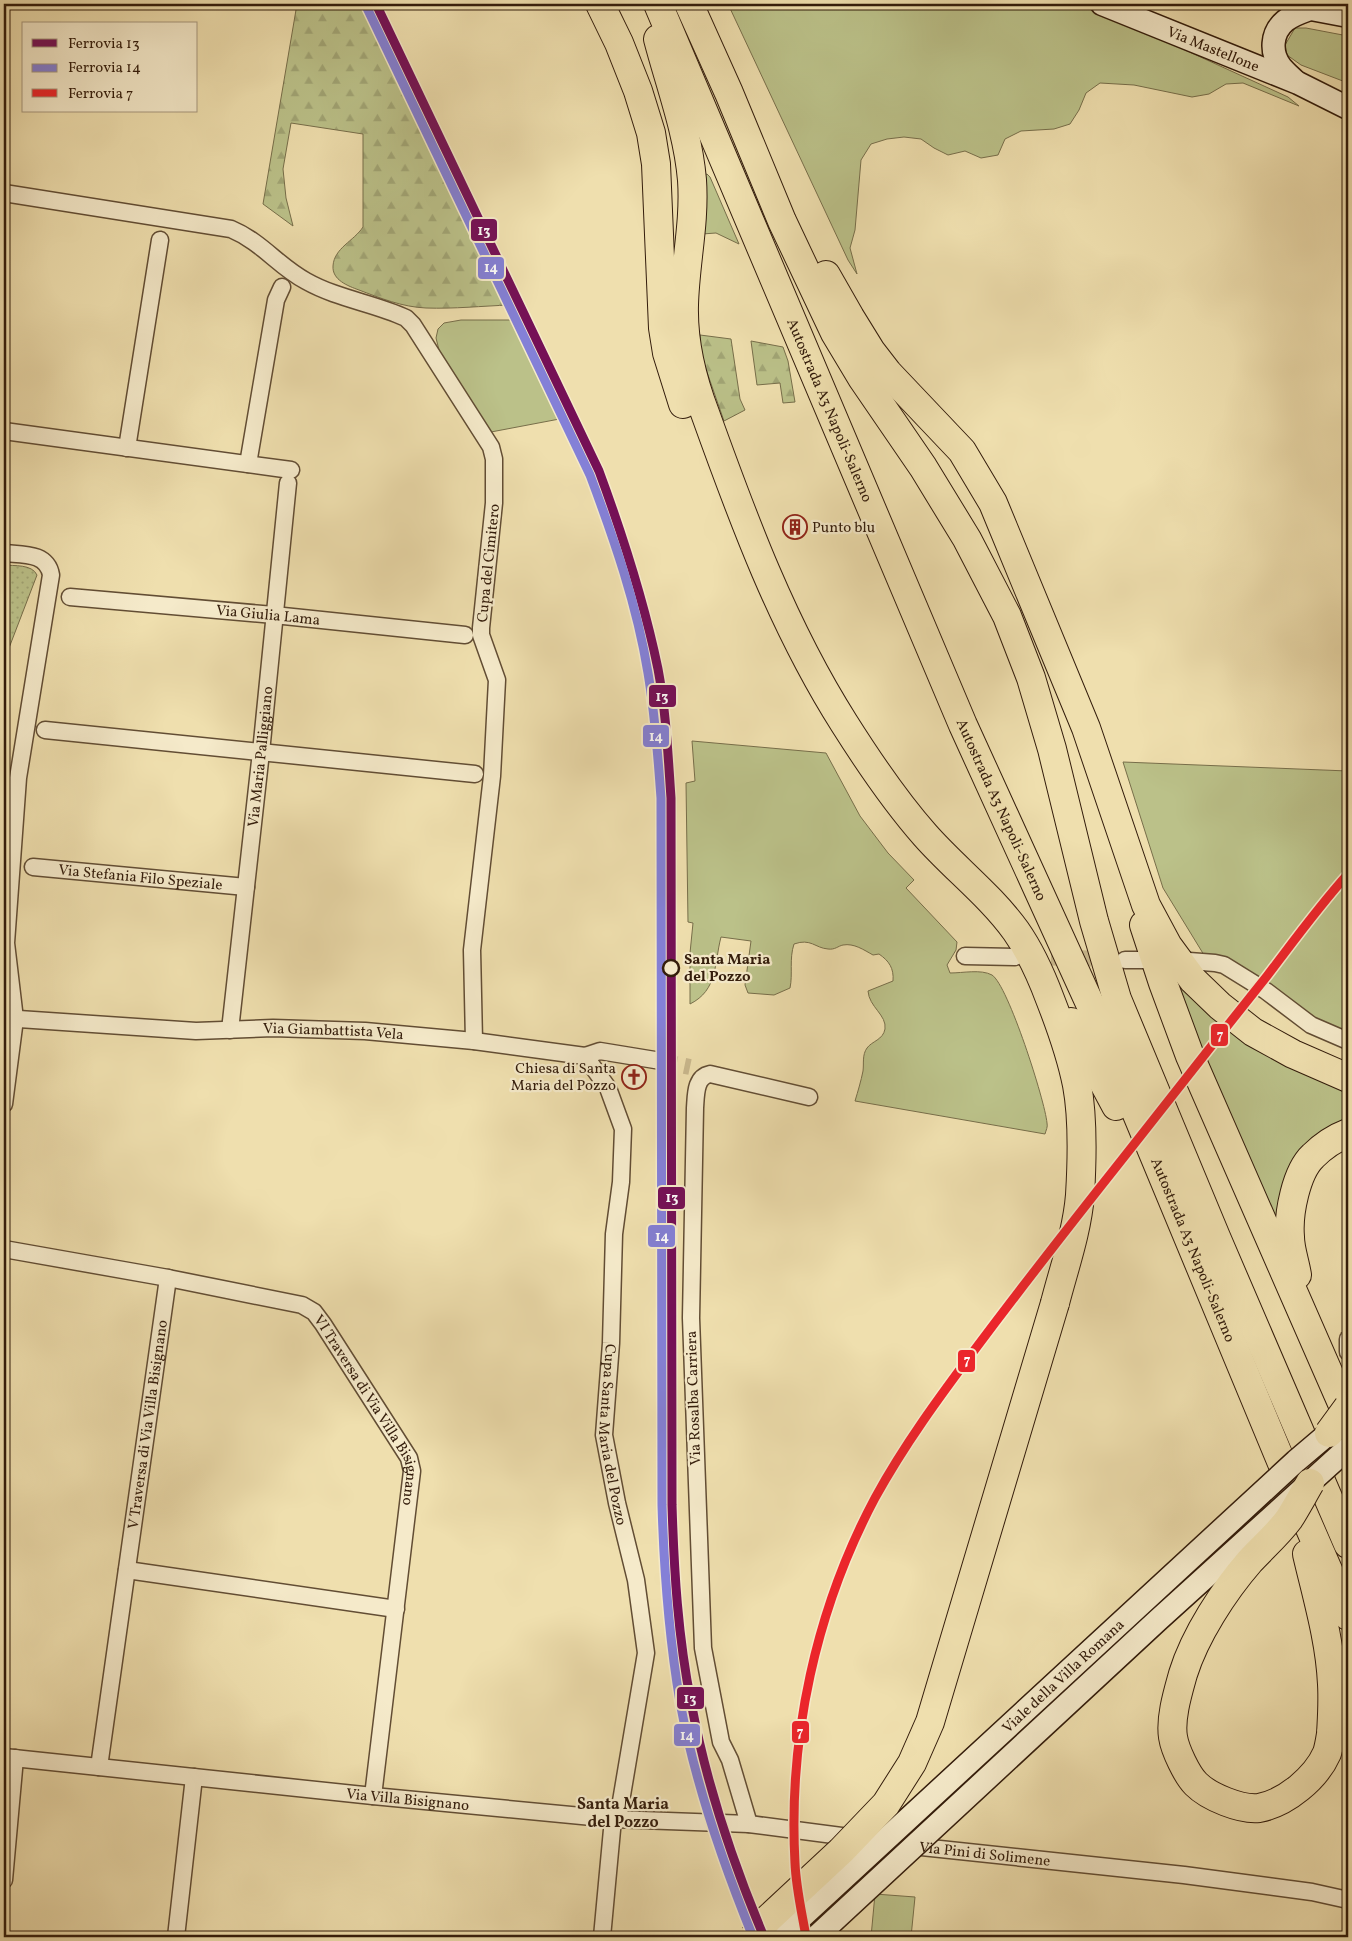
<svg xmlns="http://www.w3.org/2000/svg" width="1352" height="1941" font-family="Vollkorn,serif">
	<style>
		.green { fill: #bbc189; stroke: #776e4a }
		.forest { fill: url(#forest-firs); stroke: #776e4a }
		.park { fill: url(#park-dots); stroke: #776e4a }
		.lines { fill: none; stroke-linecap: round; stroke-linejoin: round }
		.street-tunnel { stroke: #c9b88d; stroke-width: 16; stroke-dasharray: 16 8; stroke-linecap: butt }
		.street-casing { stroke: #624d34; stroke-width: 19 }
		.secondary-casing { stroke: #331c0b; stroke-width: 25 }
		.highway-casing { stroke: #331c0b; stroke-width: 30 }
		.street { stroke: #f5eaca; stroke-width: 16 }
		.secondary { stroke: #f5eaca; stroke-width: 22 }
		.highway { stroke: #efdfae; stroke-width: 28 }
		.secondary-bridge-casing { stroke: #331c0b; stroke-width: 25; stroke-linecap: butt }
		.highway-bridge-casing { stroke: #331c0b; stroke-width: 30; stroke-linecap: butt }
		.secondary-bridge { stroke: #f5eaca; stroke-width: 22 }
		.highway-bridge { stroke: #efdfae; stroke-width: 28 }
		.rail-1-casing { stroke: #f5eaca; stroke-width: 12 }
		.rail-2-casing { stroke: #f5eaca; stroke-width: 12 }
		.rail-3-casing { stroke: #f5eaca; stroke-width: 12 }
		.rail-1 { stroke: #751056; stroke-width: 9 }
		.rail-2 { stroke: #8480d7; stroke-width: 9 }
		.rail-3 { stroke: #eb262b; stroke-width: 9 }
		.stop-dot { fill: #f5eaca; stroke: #331c0b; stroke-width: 2.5 }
		.labels { text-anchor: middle; stroke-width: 4.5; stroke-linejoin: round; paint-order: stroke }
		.street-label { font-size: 15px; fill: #331c0b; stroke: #f5eaca }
		.poi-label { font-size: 15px; fill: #331c0b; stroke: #f5eaca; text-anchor: start }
		.stop-label { font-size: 15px; font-weight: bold; fill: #331c0b; stroke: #f5eaca; text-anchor: start }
		.neighbourhood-label { font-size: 16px; font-weight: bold; fill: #331c0b; stroke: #f5eaca }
		.line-badge { stroke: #f5eaca; stroke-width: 2 }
		.badge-label { font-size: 14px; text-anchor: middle; font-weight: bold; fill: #fff }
	</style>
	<defs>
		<pattern id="forest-firs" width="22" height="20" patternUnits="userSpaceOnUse" patternTransform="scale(1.25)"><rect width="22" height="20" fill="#bbc189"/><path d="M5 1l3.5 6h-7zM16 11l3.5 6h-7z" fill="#a1a575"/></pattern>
		<pattern id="park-dots" width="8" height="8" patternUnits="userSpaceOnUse" patternTransform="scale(1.25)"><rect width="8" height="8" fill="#bbc189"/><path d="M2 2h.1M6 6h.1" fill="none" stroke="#a1a575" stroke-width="1.8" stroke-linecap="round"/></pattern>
	</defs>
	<rect width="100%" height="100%" fill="#efdfae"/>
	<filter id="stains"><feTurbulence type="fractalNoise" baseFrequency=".004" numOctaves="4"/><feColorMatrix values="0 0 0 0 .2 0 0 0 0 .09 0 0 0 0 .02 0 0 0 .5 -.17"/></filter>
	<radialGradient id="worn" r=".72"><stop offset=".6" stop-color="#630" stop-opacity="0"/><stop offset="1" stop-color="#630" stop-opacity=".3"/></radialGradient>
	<!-- green -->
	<path class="green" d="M 728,4 L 1077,4 L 1183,49 L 1288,97 L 1299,106 L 1243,83 L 1226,84 L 1209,94 L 1192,97 L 1134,85 L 1100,83 L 1086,93 L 1079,110 L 1070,124 L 1054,129 L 1021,131 L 1005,139 L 998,155 L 981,158 L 965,151 L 948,155 L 934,148 L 921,139 L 904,137 L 887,139 L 871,144 L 861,160 L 855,230 L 850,248 L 857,274 L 848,260 Z
		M 1295,28 L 1306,28 L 1348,36 L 1348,83 L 1301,65 L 1287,55 L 1285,45 Z
		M 707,174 L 710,177 L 739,244 L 716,233 L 702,234 L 704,175 Z
		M 461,320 L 521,320 L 526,323 L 570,417 L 491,432 L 442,362 L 436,338 L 438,329 L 444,323 Z
		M 692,741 L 826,753 L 860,816 L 888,853 L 914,880 L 906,888 L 957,942 L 956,950 L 947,965 L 950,973 C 963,973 981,969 992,975 C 1008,985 1045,1101 1047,1123 C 1048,1127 1046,1130 1045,1134 L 855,1101 C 858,1091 861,1081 863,1071 C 864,1063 862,1055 867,1048 C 872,1041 883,1040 885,1029 C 887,1015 869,1007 868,991 L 893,981 C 894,968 889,961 879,954 L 873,955 C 864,950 854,943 843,945 C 838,946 835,950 828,949 C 815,948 811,938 794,944 C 789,959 793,974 790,988 L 774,995 L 748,993 L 745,985 L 751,941 L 721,937 C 714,964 718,990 690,1004 L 690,953 L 693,923 L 688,922 L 686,783 L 695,781 Z
		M 1123,762 L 1348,771 L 1348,1036 L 1322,1027 L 1204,955 L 1163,888 Z
		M 1170,975 L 1348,1083 L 1348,1123 L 1281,1231 Z
		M 875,1894 L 915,1897 L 911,1937 L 871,1937 Z"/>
	<!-- forest -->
	<path class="forest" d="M 297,4 L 369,4 L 510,305 C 482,306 454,309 426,308 C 402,307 380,298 359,290 C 348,286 332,280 333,266 C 334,248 354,241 363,227 L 363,134 L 291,123 L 283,169 L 286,198 L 293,226 L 263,204 Z
		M 700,335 L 731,339 L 740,399 L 745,410 L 724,421 L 700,352 Z
		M 751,341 L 783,347 L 788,361 L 795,402 L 783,403 L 780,383 L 757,385 Z"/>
	<!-- park -->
	<path class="park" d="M 4,565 C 14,566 32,564 37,575 L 4,661 Z"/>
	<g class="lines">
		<!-- street-tunnel -->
		<path class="street-tunnel" d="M 1027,957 L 1112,959
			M 661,1061 L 690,1067"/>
		<defs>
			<g id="street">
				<path d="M 4,193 L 231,229 C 262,242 278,266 306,281 C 338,299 374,303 406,318 L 413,325 L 491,447 L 494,459 L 494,503 L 481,628 L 481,635 L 497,680 L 492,776 L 472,950 L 474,1041"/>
				<path d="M 4,431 L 291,470"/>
				<path d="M 127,448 L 160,240"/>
				<path d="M 248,464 L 276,300 L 282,287"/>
				<path d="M 4,553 C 22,555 47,552 51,575 L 18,778 L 6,943 L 15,1019 L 4,1104"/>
				<path id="s1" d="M 70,597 L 274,615 L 465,635"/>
				<path d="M 45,730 L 475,774"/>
				<path id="s2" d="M 33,867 L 246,887"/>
				<path d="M 965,956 L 1015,957"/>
				<path d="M 1125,960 L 1145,960"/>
				<path d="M 1189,961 L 1215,963 L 1224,965 L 1266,991 L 1311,1025 L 1348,1041"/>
				<path id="s3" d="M 4,1018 L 196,1031 L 273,1028 L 365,1031 L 474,1041 L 585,1056 L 600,1051 L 661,1061"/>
				<path id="s4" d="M 230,1030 L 261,752 L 288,483"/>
				<path id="s5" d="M 585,1056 L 608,1088 L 623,1129 L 621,1182 L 614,1234 L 611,1343 L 604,1435 L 617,1503 L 636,1580 L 646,1653 L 618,1819"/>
				<path id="s6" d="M 4,1249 L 168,1278 L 302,1305 L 314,1312 L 323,1324 L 409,1458 L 412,1471 L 373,1796"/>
				<path d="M 1348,1339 L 1348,1352"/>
				<path d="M 127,1570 L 396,1609"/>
				<path id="s7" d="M 4,1757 L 373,1796 L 613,1819 L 749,1824 L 849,1837 L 893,1844 L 1184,1875 L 1312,1892 L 1348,1900"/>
				<path id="s8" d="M 99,1767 L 168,1278"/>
				<path d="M 749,1824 L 730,1760 L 721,1742 L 703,1648 L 691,1318 L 695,1108 C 696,1095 695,1077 710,1074 L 809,1097"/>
				<path d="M 4,1880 L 15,1758"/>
				<path d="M 176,1937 L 194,1777"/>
				<path d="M 602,1937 L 613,1819"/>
			</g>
			<g id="secondary">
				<path id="s9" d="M 1102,4 L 1298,83 L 1348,108"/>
				<path d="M 1295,6 L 1348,16"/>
				<path d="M 1295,81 C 1291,77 1285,72 1281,67 C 1270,53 1271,33 1285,21 C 1292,15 1302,12 1310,9"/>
			</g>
			<g id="highway">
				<path d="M 600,4 L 619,43 L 638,91 L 651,133 L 656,164 L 663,328 L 667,353 L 683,404"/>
				<path id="s10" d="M 658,4 L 963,725 L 1102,1030 L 1291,1485 L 1348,1616"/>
				<path d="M 689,4 L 729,93 L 782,221 L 835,333 L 862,378 L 923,467 L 967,539 L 1007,616 L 1031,678 L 1052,749 L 1094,921 L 1117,999 L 1216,1237 L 1348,1544"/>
				<path d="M 658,39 C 670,85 688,132 692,180 C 695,223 685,263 684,305 C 683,341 692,379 705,413 C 743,519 783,627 844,723 C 868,761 895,801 925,835 C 954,868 990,895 1016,931 C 1030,951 1041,975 1050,999 C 1061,1027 1071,1055 1077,1085 C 1083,1117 1082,1162 1080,1195 C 1077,1232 1064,1268 1055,1303"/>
				<path d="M 826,275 L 850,317 L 871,351 L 888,373 L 962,451 L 993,503 L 1086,728 L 1146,905 L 1168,946 L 1193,980 L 1220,1006 L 1253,1032 L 1293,1054 L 1348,1078"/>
				<path d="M 1144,925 L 1163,983 L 1190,1056 L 1348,1417"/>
				<path d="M 1071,1022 L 1116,1106"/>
				<path d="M 1297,1275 C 1295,1262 1290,1249 1290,1237 C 1288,1214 1296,1172 1313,1156 C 1323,1146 1335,1138 1348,1133"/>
				<path d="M 1307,1554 C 1317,1597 1330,1640 1332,1684 C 1333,1700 1332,1718 1331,1734"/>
			</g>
		</defs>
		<!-- street casing -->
		<use href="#street" class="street-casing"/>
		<!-- secondary casing -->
		<use href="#secondary" class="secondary-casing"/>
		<!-- highway casing -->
		<use href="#highway" class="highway-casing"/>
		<!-- street -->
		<use href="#street" class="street"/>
		<!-- secondary -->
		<use href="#secondary" class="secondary"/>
		<!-- highway -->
		<use href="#highway" class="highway"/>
		<defs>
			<g id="secondary-bridge">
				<path id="s11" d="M 780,1937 L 1296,1461 L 1342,1422"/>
				<path d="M 816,1937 L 1158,1620 L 1348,1448"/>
			</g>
			<path id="highway-bridge" d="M 1329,1433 L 1348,1407
				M 1310,1483 C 1303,1495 1296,1508 1289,1519 C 1278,1534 1263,1547 1250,1561 C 1224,1591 1195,1635 1183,1674 C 1178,1692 1170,1718 1173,1737 C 1175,1750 1187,1775 1196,1784 C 1209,1797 1241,1810 1259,1808 C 1286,1803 1316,1778 1327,1753 C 1329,1747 1330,1740 1331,1734
				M 754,1937 L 768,1919 L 841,1851 L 886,1804 L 912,1763 L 930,1722 L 1055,1303"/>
		</defs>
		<!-- secondary-bridge casing -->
		<use href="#secondary-bridge" class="secondary-bridge-casing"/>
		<!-- highway-bridge casing -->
		<use href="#highway-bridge" class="highway-bridge-casing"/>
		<!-- secondary-bridge -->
		<use href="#secondary-bridge" class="secondary-bridge"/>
		<!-- highway-bridge -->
		<use href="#highway-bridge" class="highway-bridge"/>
		<defs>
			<path id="rail-1" d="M 376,4 L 599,471 C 623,536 644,601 658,669 C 666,711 668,755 671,798 L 672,1505 C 674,1571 678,1637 691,1702 C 706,1783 732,1861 764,1937"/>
			<path id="rail-2" d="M 367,8 L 590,475 C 614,539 637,605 648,673 C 655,714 658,756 661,798 L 662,1505 C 664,1571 669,1637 680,1702 C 695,1783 722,1861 753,1937"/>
			<path id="rail-3" d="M 806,1937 C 802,1913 796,1888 795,1863 C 788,1737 816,1609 875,1498 C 904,1445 940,1396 976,1348 C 1024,1284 1074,1220 1124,1157 C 1172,1096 1219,1036 1267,976 C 1293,942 1319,906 1348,874"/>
		</defs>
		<!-- rail-1 casing -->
		<use href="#rail-1" class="rail-1-casing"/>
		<!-- rail-2 casing -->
		<use href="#rail-2" class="rail-2-casing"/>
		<!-- rail-3 casing -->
		<use href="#rail-3" class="rail-3-casing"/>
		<!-- rail-1 -->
		<use href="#rail-1" class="rail-1"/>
		<!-- rail-2 -->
		<use href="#rail-2" class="rail-2"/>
		<!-- rail-3 -->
		<use href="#rail-3" class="rail-3"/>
	</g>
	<!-- icons -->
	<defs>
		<symbol id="building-ring" viewBox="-11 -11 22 22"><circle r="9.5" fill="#f5eaca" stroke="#8f2418" stroke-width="1.5"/><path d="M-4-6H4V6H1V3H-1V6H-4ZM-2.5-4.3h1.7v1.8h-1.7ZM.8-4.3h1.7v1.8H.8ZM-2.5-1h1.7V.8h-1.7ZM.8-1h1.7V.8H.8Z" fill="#8f2418"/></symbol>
		<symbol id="church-ring" viewBox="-11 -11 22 22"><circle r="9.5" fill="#f5eaca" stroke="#8f2418" stroke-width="1.5"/><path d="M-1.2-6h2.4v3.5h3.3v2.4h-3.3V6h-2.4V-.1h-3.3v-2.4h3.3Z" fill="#8f2418"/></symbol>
	</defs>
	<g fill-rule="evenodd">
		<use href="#building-ring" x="781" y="513" width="28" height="28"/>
		<use href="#church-ring" x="620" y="1063" width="28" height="28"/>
	</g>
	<!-- markers -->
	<circle class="stop-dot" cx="671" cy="968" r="8"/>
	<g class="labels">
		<!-- street labels -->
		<g class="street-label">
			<text dy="5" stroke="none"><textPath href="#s9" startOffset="120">Via Mastellone</textPath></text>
			<text dy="5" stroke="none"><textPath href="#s10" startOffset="441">Autostrada A3 Napoli-Salerno</textPath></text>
			<text transform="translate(488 563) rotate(-84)" y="5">Cupa del Cimitero</text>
			<text dy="5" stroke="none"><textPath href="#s1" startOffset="199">Via Giulia Lama</textPath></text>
			<text dy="5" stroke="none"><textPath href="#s4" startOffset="275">Via Maria Palliggiano</textPath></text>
			<text dy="5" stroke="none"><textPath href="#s10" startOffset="876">Autostrada A3 Napoli-Salerno</textPath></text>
			<text dy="5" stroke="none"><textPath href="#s2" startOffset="108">Via Stefania Filo Speziale</textPath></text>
			<text dy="5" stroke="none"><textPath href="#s3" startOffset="330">Via Giambattista Vela</textPath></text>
			<text dy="5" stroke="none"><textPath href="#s10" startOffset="1356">Autostrada A3 Napoli-Salerno</textPath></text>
			<text transform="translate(693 1398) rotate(-92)" y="5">Via Rosalba Carriera</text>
			<text dy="5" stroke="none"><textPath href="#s6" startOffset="431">VI Traversa di Via Villa Bisignano</textPath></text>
			<text dy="5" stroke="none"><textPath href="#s8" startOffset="346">V Traversa di Via Villa Bisignano</textPath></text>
			<text dy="5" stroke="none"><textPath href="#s5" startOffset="390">Cupa Santa Maria del Pozzo</textPath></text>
			<text dy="5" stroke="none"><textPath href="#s11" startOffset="385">Viale della Villa Romana</textPath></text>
			<text dy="5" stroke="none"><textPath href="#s7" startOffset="406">Via Villa Bisignano</textPath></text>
			<text dy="5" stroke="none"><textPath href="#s7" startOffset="986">Via Pini di Solimene</textPath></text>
		</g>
		<!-- poi labels -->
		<g class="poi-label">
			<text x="812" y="532">Punto blu</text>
			<text x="616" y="1073" text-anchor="end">Chiesa di Santa<tspan x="616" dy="17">Maria del Pozzo</tspan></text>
		</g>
		<!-- stop labels -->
		<g class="stop-label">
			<text x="684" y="964">Santa Maria<tspan x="684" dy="17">del Pozzo</tspan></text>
		</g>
		<!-- neighbourhood labels -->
		<g class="neighbourhood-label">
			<text x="623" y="1809">Santa Maria<tspan x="623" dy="18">del Pozzo</tspan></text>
		</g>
	</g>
	<g class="line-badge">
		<rect x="470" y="218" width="28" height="24" rx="5" fill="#751056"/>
		<rect x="477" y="256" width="28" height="24" rx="5" fill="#8480d7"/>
		<rect x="648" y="684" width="29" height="24" rx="5" fill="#751056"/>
		<rect x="642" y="724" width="28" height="24" rx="5" fill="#8480d7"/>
		<rect x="1210" y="1023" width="19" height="24" rx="5" fill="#eb262b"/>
		<rect x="657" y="1186" width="29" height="24" rx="5" fill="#751056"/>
		<rect x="647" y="1224" width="29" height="24" rx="5" fill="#8480d7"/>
		<rect x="957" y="1349" width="19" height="24" rx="5" fill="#eb262b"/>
		<rect x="676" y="1686" width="29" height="24" rx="5" fill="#751056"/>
		<rect x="791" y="1720" width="19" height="24" rx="5" fill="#eb262b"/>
		<rect x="673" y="1723" width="28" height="24" rx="5" fill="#8480d7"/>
	</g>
	<g class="badge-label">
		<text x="484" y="235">13</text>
		<text x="491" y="272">14</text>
		<text x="662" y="701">13</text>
		<text x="656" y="741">14</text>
		<text x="1220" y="1040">7</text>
		<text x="672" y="1202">13</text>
		<text x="662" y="1241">14</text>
		<text x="967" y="1365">7</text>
		<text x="690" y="1703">13</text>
		<text x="800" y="1737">7</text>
		<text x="687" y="1740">14</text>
	</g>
	<!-- margin -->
	<rect width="1352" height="1941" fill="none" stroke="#efdfae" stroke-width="20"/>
	<rect x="5" y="5" width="1342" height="1931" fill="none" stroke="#331c0b" stroke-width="2.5"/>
	<rect x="10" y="10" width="1332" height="1921" fill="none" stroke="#331c0b"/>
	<!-- legend -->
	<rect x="22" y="22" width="175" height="90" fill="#f5eaca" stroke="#a7987e"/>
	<rect x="32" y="39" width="25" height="8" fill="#751056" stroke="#a7987e"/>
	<text x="68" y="48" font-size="15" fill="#331c0b">Ferrovia 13</text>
	<rect x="32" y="64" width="25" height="8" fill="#8480d7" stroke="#a7987e"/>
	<text x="68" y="72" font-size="15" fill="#331c0b">Ferrovia 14</text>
	<rect x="32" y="89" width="25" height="8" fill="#eb262b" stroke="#a7987e"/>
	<text x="68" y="98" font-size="15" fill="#331c0b">Ferrovia 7</text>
	<rect width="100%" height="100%" filter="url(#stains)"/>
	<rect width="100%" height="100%" fill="url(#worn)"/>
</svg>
